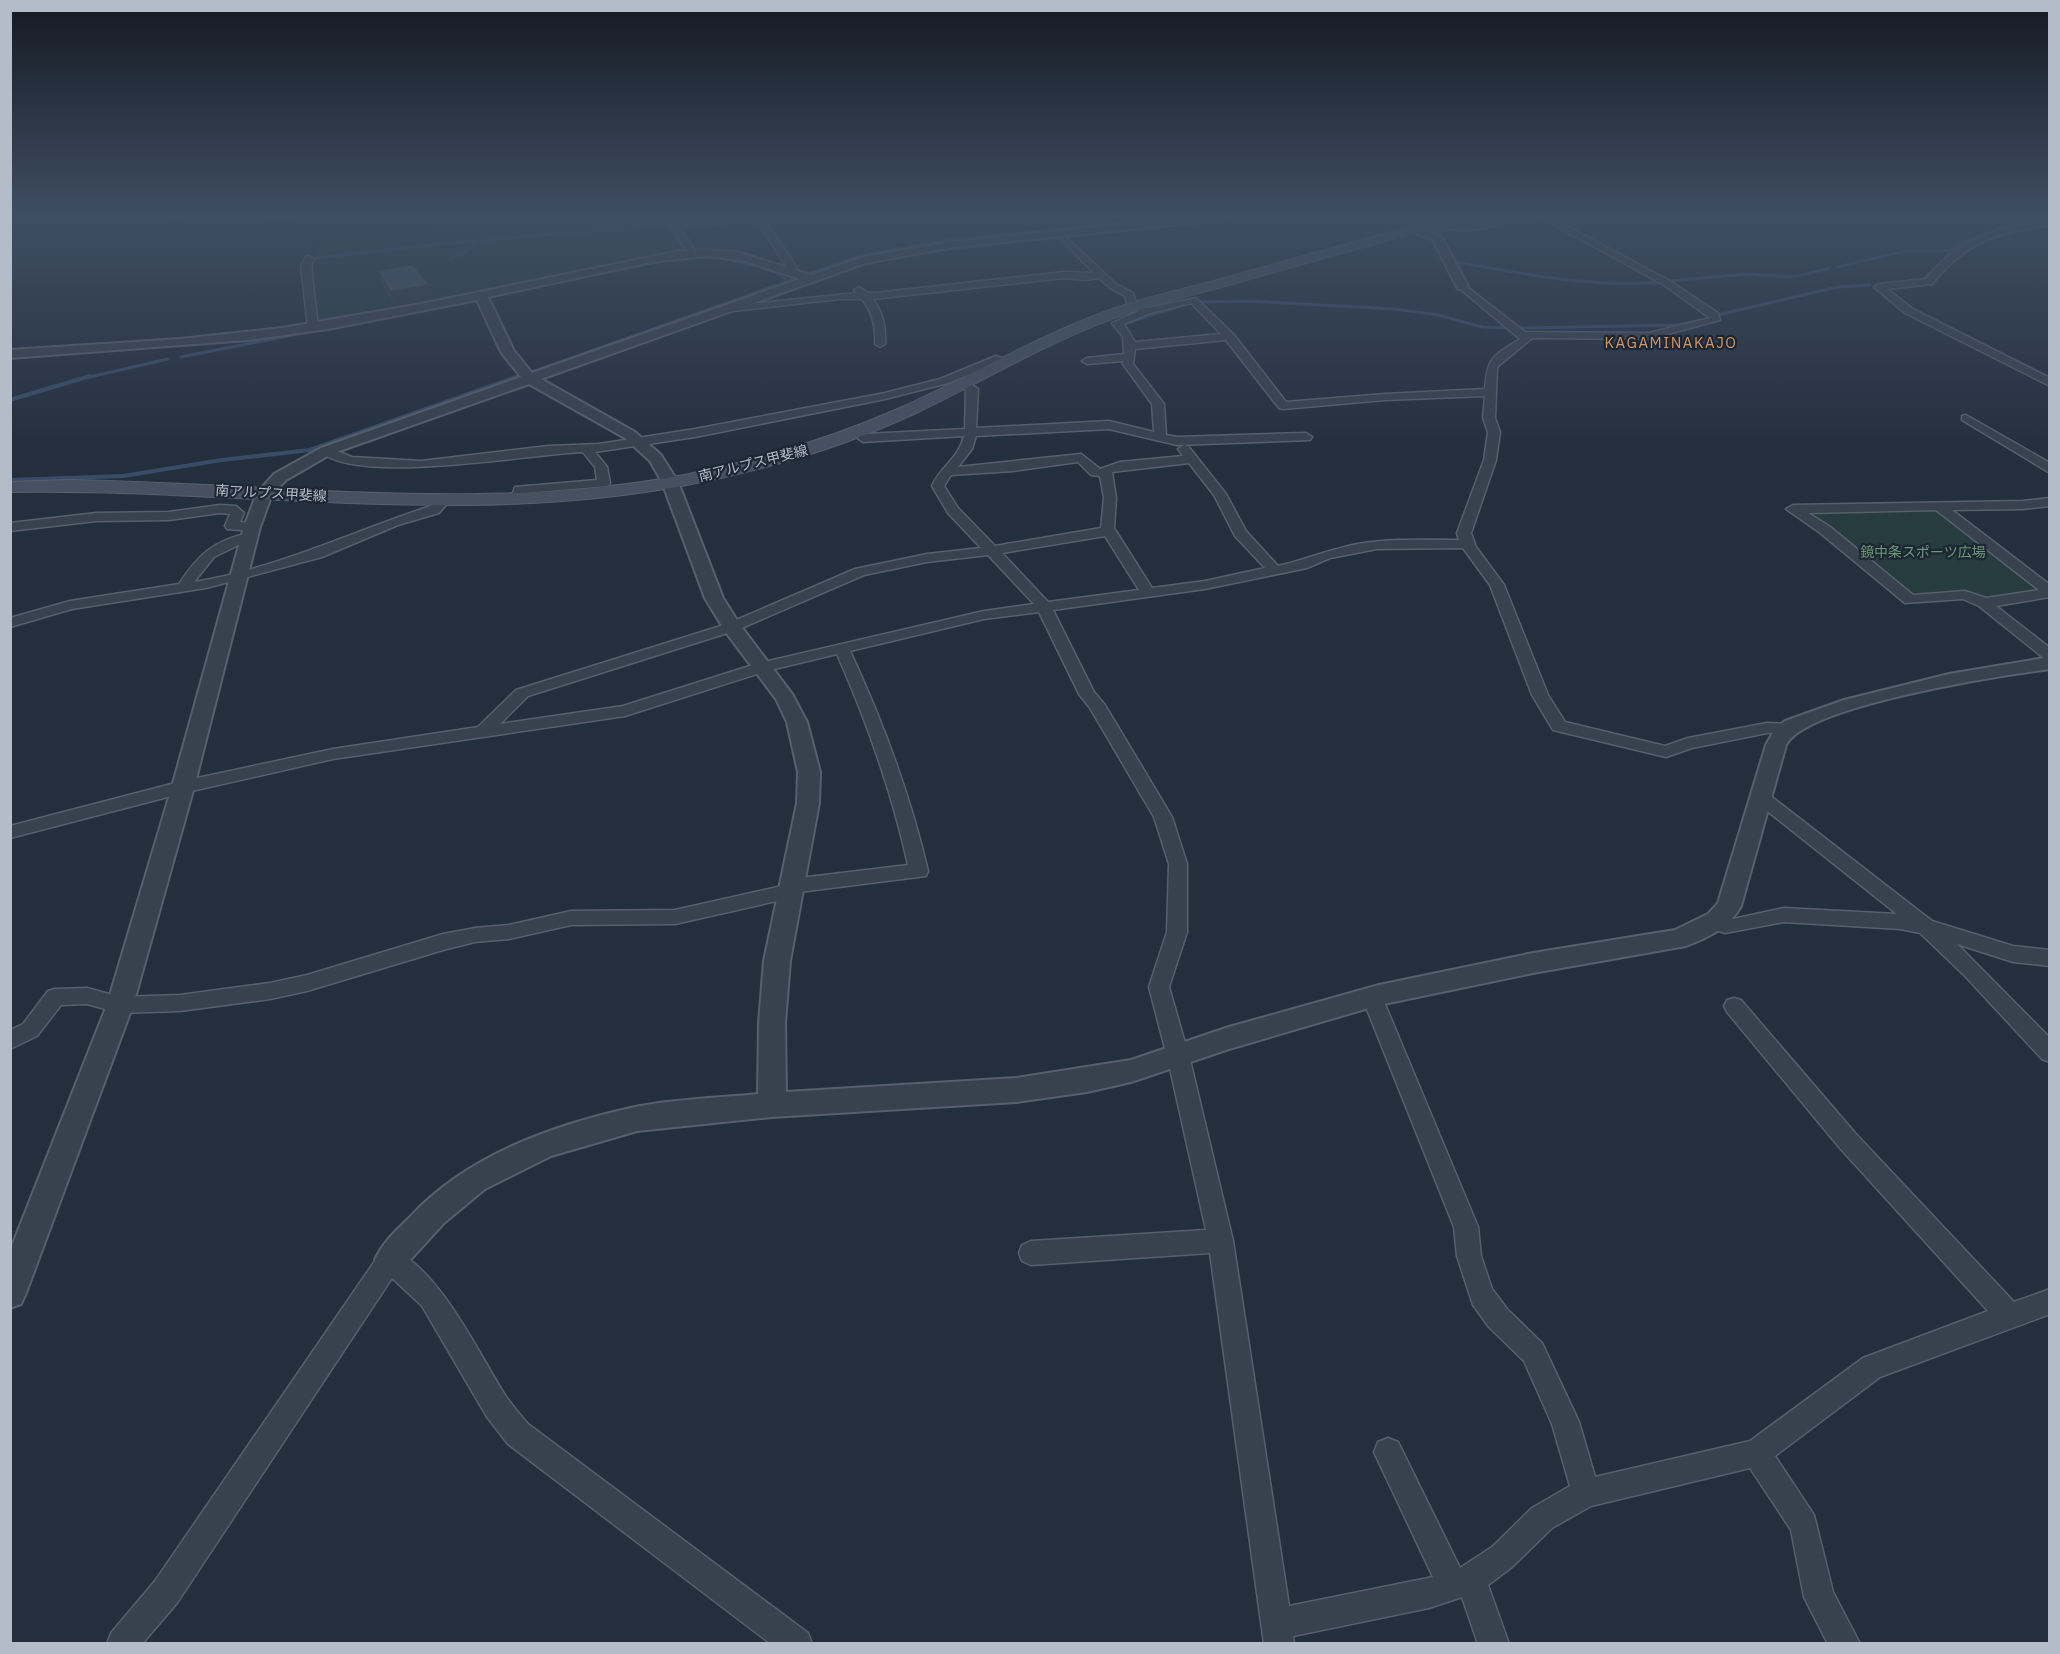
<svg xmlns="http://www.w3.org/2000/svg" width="2060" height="1654" font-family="'IBM Plex Sans','Noto Sans JP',sans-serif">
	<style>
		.green { fill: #263c3f }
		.water { fill: #394c67 }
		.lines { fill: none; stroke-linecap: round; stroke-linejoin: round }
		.stream-far1 { stroke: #394c67; stroke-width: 3 }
		.stream { stroke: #394c67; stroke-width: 4 }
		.minor-casing { stroke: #565f6c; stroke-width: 3 }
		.tertiary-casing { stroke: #565f6c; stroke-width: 4 }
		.secondary-casing { stroke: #565f6c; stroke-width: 2 }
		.minor { fill: #38414e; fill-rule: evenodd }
		.tertiary { fill: #38414e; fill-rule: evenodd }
		.secondary { fill: #465061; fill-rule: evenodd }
		.tertiary-bridge-casing { stroke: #565f6c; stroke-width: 14; stroke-linecap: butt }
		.tertiary-bridge { stroke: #38414e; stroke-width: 12 }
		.wall { fill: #3b4654 }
		.shaded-wall { fill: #303945 }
		.building { fill: #455162; stroke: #303945; stroke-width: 1.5 }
		.labels { text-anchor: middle; stroke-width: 4.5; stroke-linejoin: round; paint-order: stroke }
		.far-street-label { font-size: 14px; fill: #b4bcc9; stroke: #1d2633 }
		.far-park-label { font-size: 14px; fill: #6b9a76; stroke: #1d2633 }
		.far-quarter-label { font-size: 15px; letter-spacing: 1.5px; fill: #d59563; stroke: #1d2633 }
	</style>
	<rect width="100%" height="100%" fill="#242f3e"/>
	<!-- green -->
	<path class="green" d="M 567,217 L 680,217 L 681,221 L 674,223 L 687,251 L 319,322 L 311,266 L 317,261 L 317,241 L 320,240 Z
		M 1938,506 L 2049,592 L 1984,603 L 1964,595 L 1910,600 L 1800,508 Z"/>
	<!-- water -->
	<path class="water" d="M 156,217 L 312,217 C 258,223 210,227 156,217 Z"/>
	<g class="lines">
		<!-- stream-far1 -->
		<path class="stream-far1" d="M 690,257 L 717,257 L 755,266
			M 315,258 L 440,244 L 671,224
			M 450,259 L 474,246
			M 1456,262 C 1525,274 1591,288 1661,282
			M 1837,267 L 1901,252 L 1952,250
			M 761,268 L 776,272 L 785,279
			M 1669,281 L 1748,274 L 1792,277 L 1828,269
			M 1918,281 L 1922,281 L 1960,243 L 2005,228 L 2050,219
			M 545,285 L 672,259
			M 1200,302 L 1249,301 L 1395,309 L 1438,315 L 1482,327 L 1512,328
			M 1718,315 L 1837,287 L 1870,285
			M 1130,322 L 1186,304
			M 1522,328 L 1676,325 L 1703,320
			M 181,357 L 324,329
			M 85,378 L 168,359
			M 515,378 L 859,256 L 947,240 L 1188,217"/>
		<!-- stream -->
		<path class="stream" d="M 10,400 L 90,376
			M 10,480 L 123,476 L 222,460 L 310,450 L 519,376"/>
		<defs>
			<path id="minor" d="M 680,217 L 688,217 L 687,224 L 678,226 L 698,254 L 696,256 L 690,256 L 669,225 L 680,221 Z
				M 735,217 L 763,217 L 797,268 L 793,274 L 785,272 L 787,268 L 757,220 L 693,226 L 689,223 L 693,220 Z
				M 1540,217 L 1550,217 L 1670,281 L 1718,313 L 1720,320 L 1649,339 L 1532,338 L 1497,367 L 1495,418 L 1500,432 L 1496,460 L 1471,533 L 1476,547 L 1504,585 L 1548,695 L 1565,722 L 1665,746 L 1688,738 L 1767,723 L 1794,724 L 1796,728 L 1794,732 L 1767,733 L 1692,748 L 1666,757 L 1553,730 L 1532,695 L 1490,585 L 1463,548 L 1377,549 L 1330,558 L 1307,568 L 1205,589 L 1053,610 L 1094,692 L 1105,705 L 1172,817 L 1187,864 L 1187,932 L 1169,987 L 1191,1064 L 1233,1241 L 1289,1606 L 1433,1577 L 1374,1452 L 1378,1442 L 1388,1438 L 1398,1442 L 1460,1568 L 1492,1547 L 1532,1508 L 1570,1486 L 1552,1424 L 1524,1361 L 1489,1327 L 1473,1305 L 1457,1256 L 1454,1227 L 1362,997 L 1365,991 L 1372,989 L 1379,991 L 1382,997 L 1478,1227 L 1481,1256 L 1492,1289 L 1507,1309 L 1542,1343 L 1579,1422 L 1595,1477 L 1750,1441 L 1863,1358 L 1988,1311 L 1839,1147 L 1727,1012 L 1724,1006 L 1727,1000 L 1734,998 L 1741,1000 L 1855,1133 L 2014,1302 L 2050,1289 L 2050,1314 L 1880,1377 L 1775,1456 L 1814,1515 L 1833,1592 L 1860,1644 L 1828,1644 L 1804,1597 L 1791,1530 L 1750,1468 L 1591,1506 L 1552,1528 L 1512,1567 L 1488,1585 L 1509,1644 L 1478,1644 L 1462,1597 L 1429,1608 L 1293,1636 L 1294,1644 L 1264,1644 L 1210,1253 L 1031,1265 L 1022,1261 L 1019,1253 L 1022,1245 L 1031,1241 L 1206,1230 L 1169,1064 L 1149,987 L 1167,932 L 1169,864 L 1154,817 L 1090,708 L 1079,694 L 1039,612 L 984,619 L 850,651 C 883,722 910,794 928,871 L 926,876 L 799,892 L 797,896 L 790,898 L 675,924 L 571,925 L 509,939 L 475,942 L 443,950 L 307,991 L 270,999 L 180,1011 L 120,1013 L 87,1004 L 61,1005 L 37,1036 L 10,1049 L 10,1030 L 23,1024 L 48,991 L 55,989 L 87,988 L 120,997 L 180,995 L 270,983 L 307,975 L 443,934 L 475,928 L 509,925 L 571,911 L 675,910 L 782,886 L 784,881 L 791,879 L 908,865 C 892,792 867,722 837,654 L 766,671 L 625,716 L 333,759 L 183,793 L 10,838 L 10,826 L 183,781 L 333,749 L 478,727 L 516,690 L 727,624 L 855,569 L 927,554 L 981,548 L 948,513 L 932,486 C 940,467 959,458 964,436 L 863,442 L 849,432 L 855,428 L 866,434 L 965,429 L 966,390 L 958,385 L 958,381 L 966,381 L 978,389 L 976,428 L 1109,421 L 1154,432 L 1152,404 L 1123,364 L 1123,361 L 1087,364 L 1082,361 L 1087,358 L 1124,354 L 1123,337 L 1112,323 L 1139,311 L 1127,303 L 1125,296 L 1110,288 L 1099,278 L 1085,280 L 1064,278 L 873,299 C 883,313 886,326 885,344 L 880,347 L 875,344 C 876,327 873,313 862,299 L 840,299 L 724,312 L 720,311 L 720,307 L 857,293 L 854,290 L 859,287 L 868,293 L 875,293 L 1064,272 L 1094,273 L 1062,241 L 1061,239 L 1065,236 L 1116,284 L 1133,293 L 1135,300 L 1148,308 L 1196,298 L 1234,335 L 1286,402 L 1385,394 L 1485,389 C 1487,356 1494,356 1520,339 L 1459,288 L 1459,284 L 1462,283 L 1525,332 L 1649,333 L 1710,318 L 1664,285 ZM 1191,303 L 1221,334 L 1135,342 L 1124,324 L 1150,313 ZM 1226,340 L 1279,408 L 1283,409 L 1385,400 L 1485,396 L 1483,418 L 1488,432 L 1484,460 L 1457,533 L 1459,540 C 1426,540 1391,538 1358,544 C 1330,549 1305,560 1278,566 L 1246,531 L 1226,494 L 1188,446 L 1184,445 L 1178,449 L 1183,456 L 1120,462 L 1100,469 L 1081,454 L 958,467 L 972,449 L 976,436 L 1109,429 L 1177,445 L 1310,440 L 1312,437 L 1306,433 L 1177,437 L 1166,435 L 1164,404 L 1133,364 L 1135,349 ZM 1078,462 L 1091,475 L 1100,476 L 1104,498 L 1101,528 L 995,546 L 958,508 L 944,486 L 951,475 L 1013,471 ZM 1189,463 L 1214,495 L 1235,536 L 1265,568 L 1205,581 L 1152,588 L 1114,528 L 1116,498 L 1112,472 ZM 1105,536 L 1139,590 L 1048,602 L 1002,553 ZM 988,555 L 1034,604 L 984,611 L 756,664 L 623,706 L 500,724 L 528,696 L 737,630 L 864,575 L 927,562 Z
				M 2050,220 L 2050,225 C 1997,233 1967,241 1932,284 L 1887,289 L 1913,309 L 2050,378 L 2050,386 L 1905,313 L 1874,287 L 1879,284 L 1926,279 C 1962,236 1996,228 2050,220 Z
				M 309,256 L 314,259 L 311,267 L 318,327 L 313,330 L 308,327 L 301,267 L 306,257 Z
				M 996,356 L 1011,362 L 1006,365 L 997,363 L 948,383 L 885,399 L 695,437 L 595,452 L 607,467 L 610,483 L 608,486 L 525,493 L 522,502 L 517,503 L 511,499 L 515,487 L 597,480 L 595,467 L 583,452 C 530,454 355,486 320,451 L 326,447 L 352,457 L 421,461 L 548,446 L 599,444 L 695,429 L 885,393 L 940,379 Z
				M 1966,415 L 2050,463 L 2050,473 L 1962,420 L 1962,416 Z
				M 444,496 L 450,500 L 439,513 L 398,525 L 322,557 L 206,588 L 72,609 L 10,627 L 10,618 L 70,601 L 179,584 C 199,554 212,542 248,533 L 255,537 L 214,557 L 194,582 C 275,569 349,533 425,508 C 433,506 436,498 444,496 Z
				M 2050,498 L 2050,506 L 2023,509 L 1952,510 L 2050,585 L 2050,597 L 1996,606 L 2050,648 L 2050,660 L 2045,659 L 1979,606 L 1963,599 L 1905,603 L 1819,532 L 1786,509 L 1793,505 L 2023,501 ZM 1936,510 L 2039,590 L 1986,598 L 1965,591 L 1913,595 L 1829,526 L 1808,513 Z
				M 220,505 L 236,506 L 244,513 L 240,522 L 252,523 L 259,527 L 252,531 L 227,529 L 225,526 L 230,514 L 220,513 L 169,520 L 96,521 L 10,531 L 10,523 L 96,513 L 169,512 Z
				M 1762,792 L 1768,794 L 1932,921 L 2013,946 L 2050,950 L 2050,966 L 2013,962 L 1957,944 L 2050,1038 L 2050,1062 L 2042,1059 L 1965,976 L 1920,933 L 1900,929 L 1784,922 L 1725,933 L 1718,931 L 1707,920 L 1710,915 L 1717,913 L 1733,919 L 1784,908 L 1897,914 L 1756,802 L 1753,798 L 1756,794 Z
				M 390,1248 C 439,1268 477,1351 505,1395 C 512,1405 520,1415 528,1424 L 808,1633 L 812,1644 L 771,1644 L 508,1444 L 487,1417 L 422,1306 L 392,1278 L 177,1603 L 142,1644 L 107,1644 L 111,1633 L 155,1581 L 381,1252 Z"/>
			<path id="tertiary" d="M 1192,217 L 1225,217 L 1220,220 L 949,248 L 866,263 L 541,379 L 635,432 L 661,455 L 678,482 L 723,598 L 740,625 L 792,694 L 807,722 L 820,772 L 819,803 L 790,961 L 785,1023 L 786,1092 L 1016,1078 L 1131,1060 L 1229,1027 L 1379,985 L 1533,953 L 1675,930 L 1708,914 L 1718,903 L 1766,745 L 1775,729 L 1785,721 L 1844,700 L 1949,674 L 2050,657 L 2050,669 C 2003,675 1806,705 1786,745 L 1741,906 C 1729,928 1709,937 1686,946 L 1533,973 L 1379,1005 L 1229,1049 L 1131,1082 L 1087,1092 L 1016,1102 L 772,1117 L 637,1131 L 551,1156 L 485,1189 L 444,1223 L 401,1270 L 390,1275 L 379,1270 L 375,1260 C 382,1243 396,1231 409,1218 C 467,1155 553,1125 635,1107 C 673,1099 719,1098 758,1094 L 759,1023 L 764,961 L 797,803 L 798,772 L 787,722 L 776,699 L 725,631 L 705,598 L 662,482 L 650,461 L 625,438 L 529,384 L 331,454 L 286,480 L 272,494 L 260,527 L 194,787 L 133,1005 L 26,1293 L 21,1304 L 10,1308 L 10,1251 L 107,1005 L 172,787 L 244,527 L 257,493 L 274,474 L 321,448 L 521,377 L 501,352 L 477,300 L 328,329 L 248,340 L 10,358 L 10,350 L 180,339 L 282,328 L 421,304 L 679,251 L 707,250 L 737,252 L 811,275 L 864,257 L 949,242 ZM 707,256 L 745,261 L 800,279 L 532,373 L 514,351 L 488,297 L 651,262 Z
				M 1497,217 L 1511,217 C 1498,228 1455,235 1442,225 L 1447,222 L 1479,223 Z
				M 1413,225 L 1441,236 L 1468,286 L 1466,289 L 1458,289 L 1433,240 L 1409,230 L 1409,226 Z"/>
			<path id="secondary" d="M 1444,217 L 1462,217 L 1460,220 C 1385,241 1311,262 1236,283 C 1197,294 1158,303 1120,316 C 1049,341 984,381 916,413 C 843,447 766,470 687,485 C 463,528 236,488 10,492 L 10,482 L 70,480 C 276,483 485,514 689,474 C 762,459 832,438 900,408 C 969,377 1035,337 1107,311 C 1142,298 1181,290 1217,280 C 1293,259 1368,238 1444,217 Z"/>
		</defs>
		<!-- minor casing -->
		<use href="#minor" class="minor-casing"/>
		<!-- tertiary casing -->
		<use href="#tertiary" class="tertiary-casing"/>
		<!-- secondary casing -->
		<use href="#secondary" class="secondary-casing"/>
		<!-- minor -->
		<use href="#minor" class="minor"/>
		<!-- tertiary -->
		<use href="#tertiary" class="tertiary"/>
		<!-- secondary -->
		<use href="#secondary" class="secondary"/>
		<defs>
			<path id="tertiary-bridge" d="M 1414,217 L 1447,225"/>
		</defs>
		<!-- tertiary-bridge casing -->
		<use href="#tertiary-bridge" class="tertiary-bridge-casing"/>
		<!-- tertiary-bridge -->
		<use href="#tertiary-bridge" class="tertiary-bridge"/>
	</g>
	<!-- wall -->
	<path class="wall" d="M 377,270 L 429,285 L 434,299 L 395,306 L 382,283 Z"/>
	<!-- shaded-wall -->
	<path class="shaded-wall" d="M 429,285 L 434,299 L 395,306 L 390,292 Z"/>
	<!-- building -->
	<path class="building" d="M 413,264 L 429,285 L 390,292 L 377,270 Z"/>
	<!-- sky -->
	<linearGradient id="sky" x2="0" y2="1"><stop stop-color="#141a22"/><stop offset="0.48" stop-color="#3f4d63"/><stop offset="1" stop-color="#3f4d63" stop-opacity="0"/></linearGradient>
	<rect width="2060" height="448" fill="url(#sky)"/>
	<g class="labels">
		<!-- far-street labels -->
		<g class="far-street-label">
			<text transform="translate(753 463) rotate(-14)" y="5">南アルプス甲斐線</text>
			<text transform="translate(271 493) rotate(3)" y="5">南アルプス甲斐線</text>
		</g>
		<!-- far-park labels -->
		<g class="far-park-label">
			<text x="1923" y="557">鏡中条スポーツ広場</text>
		</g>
		<!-- far-quarter labels -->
		<g class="far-quarter-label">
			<text x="1671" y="348">KAGAMINAKAJO</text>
		</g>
	</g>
	<!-- border -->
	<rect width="2060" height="1654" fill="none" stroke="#b4bcc9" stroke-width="24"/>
</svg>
